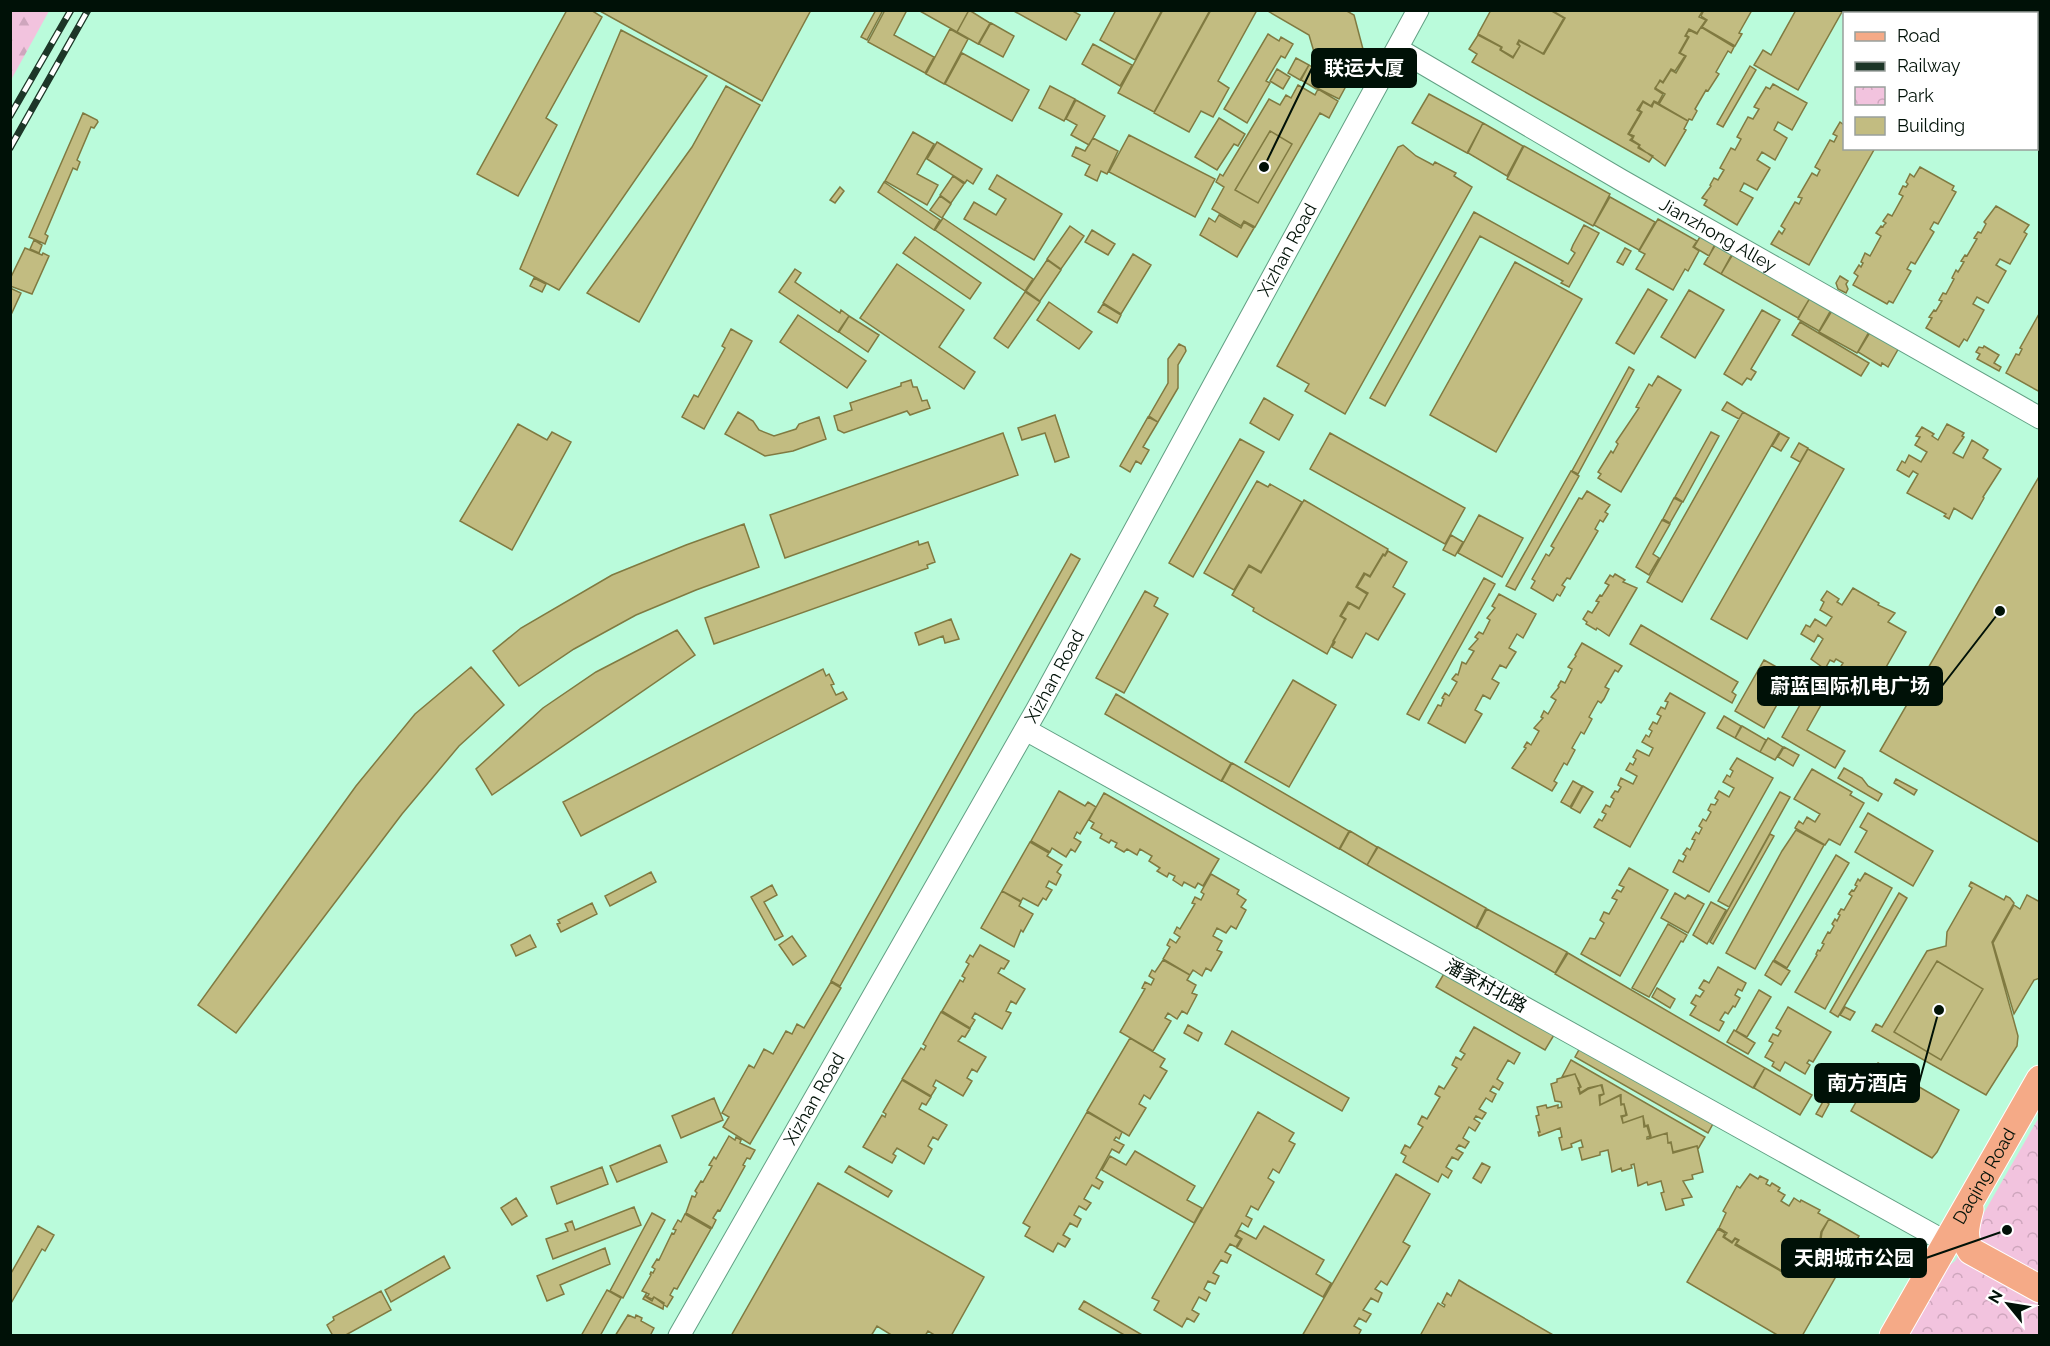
<svg xmlns="http://www.w3.org/2000/svg" width="2050" height="1346" font-family="Raleway,'Noto Sans SC',sans-serif">
	<style>
		.forest { fill: url(#forest-firs) }
		.park { fill: url(#park-crowns) }
		.building { fill: #c2bc81; stroke: #807a41; stroke-width: 1.5 }
		.lines { fill: none; stroke-linecap: round; stroke-linejoin: round }
		.minor-casing { stroke: #62a084; stroke-width: 23 }
		.major-casing { stroke: #fff; stroke-width: 29 }
		.minor { stroke: #fff; stroke-width: 21 }
		.major { stroke: #f5aa87; stroke-width: 27 }
		.rail-casing { stroke: #1d3628; stroke-width: 7 }
		.rail { stroke: #fff; stroke-width: 4.5; stroke-dasharray: 14; stroke-linecap: butt }
		.labels { text-anchor: middle; stroke-width: 4.5; stroke-linejoin: round; paint-order: stroke }
		.street-label { font-size: 18px; fill: #001107; stroke: #fff }
		.leader { fill: none; stroke: #001107; stroke-width: 2 }
		.callout-dot { fill: #001107; stroke: #fff; stroke-width: 2 }
		.callout { fill: #001107; stroke: #001107; stroke-width: 2 }
		.callout-label { font-size: 20px; text-anchor: middle; font-weight: bold; fill: #fff }
	</style>
	<defs>
		<pattern id="forest-firs" width="22" height="20" patternUnits="userSpaceOnUse" patternTransform="scale(1.5)"><rect width="22" height="20" fill="#f2c3de"/><path d="M5 1l3.5 6h-7zM16 11l3.5 6h-7z" fill="#cea6bd"/></pattern>
		<pattern id="park-crowns" width="20" height="18" patternUnits="userSpaceOnUse" patternTransform="scale(1.5)"><rect width="20" height="18" fill="#f2c3de"/><path d="M2 6a3 3 0 1 1 6 0M12 15a3 3 0 1 1 6 0" fill="none" stroke="#cea6bd"/></pattern>
	</defs>
	<rect width="100%" height="100%" fill="#bafbdb"/>
	<!-- forest -->
	<path class="forest" d="M 11,10 L 49,11 L 11,80 L 10,11 Z"/>
	<!-- park -->
	<path class="park" d="M 2039,1117 L 2039,1335 L 1906,1336 L 1942,1271 L 1955,1261 L 1966,1244 Z"/>
	<!-- building -->
	<path class="building" d="M 567,10 L 591,10 L 602,17 L 546,118 L 557,125 L 518,196 L 477,174 Z
		M 598,10 L 811,10 L 762,101 Z
		M 876,10 L 883,10 L 867,40 L 861,37 Z
		M 885,10 L 907,10 L 894,35 L 934,57 L 925,73 L 868,42 Z
		M 918,10 L 969,10 L 957,32 Z
		M 969,10 L 990,23 L 978,44 L 957,32 Z
		M 1012,10 L 1071,10 L 1080,15 L 1066,40 Z
		M 1116,10 L 1162,10 L 1135,60 L 1100,40 Z
		M 1163,10 L 1210,10 L 1154,112 L 1118,93 Z
		M 1211,10 L 1257,10 L 1218,81 L 1229,88 L 1213,117 L 1201,111 L 1189,132 L 1154,113 Z
		M 1266,10 L 1345,10 L 1354,15 L 1364,53 L 1339,99 L 1317,88 L 1326,73 L 1319,69 L 1309,35 Z
		M 1491,10 L 1550,10 L 1564,18 L 1543,54 L 1519,40 L 1517,44 L 1520,46 L 1513,57 L 1501,50 L 1502,47 L 1478,34 Z
		M 1551,10 L 1703,10 L 1699,17 L 1706,20 L 1697,33 L 1689,29 L 1685,36 L 1688,37 L 1679,53 L 1685,56 L 1675,71 L 1671,69 L 1663,82 L 1660,80 L 1655,89 L 1663,94 L 1658,103 L 1654,101 L 1651,106 L 1643,101 L 1637,110 L 1641,112 L 1628,134 L 1633,137 L 1630,140 L 1639,145 L 1638,148 L 1653,156 L 1649,162 L 1472,62 L 1477,54 L 1469,49 L 1478,35 L 1501,47 L 1500,50 L 1513,58 L 1520,46 L 1518,43 L 1519,41 L 1544,54 L 1565,18 Z
		M 1704,10 L 1752,10 L 1739,33 L 1742,34 L 1735,46 L 1702,27 L 1707,20 L 1701,16 Z
		M 1796,10 L 1843,10 L 1798,90 L 1754,65 L 1763,50 L 1771,55 Z
		M 991,23 L 1014,36 L 1003,57 L 979,44 Z
		M 1701,27 L 1734,47 L 1731,53 L 1728,51 L 1716,72 L 1719,74 L 1708,91 L 1706,90 L 1695,109 L 1697,111 L 1692,120 L 1689,119 L 1688,121 L 1659,104 L 1665,94 L 1655,88 L 1660,81 L 1663,83 L 1671,70 L 1676,73 L 1686,56 L 1680,53 L 1689,37 L 1686,35 L 1689,30 L 1697,34 Z
		M 950,29 L 968,39 L 944,84 L 926,74 Z
		M 621,30 L 707,76 L 559,290 L 520,269 Z
		M 1268,34 L 1279,41 L 1281,37 L 1293,44 L 1285,58 L 1281,56 L 1266,81 L 1270,83 L 1247,123 L 1224,109 Z
		M 1093,44 L 1132,65 L 1120,86 L 1082,64 Z
		M 962,53 L 1029,90 L 1012,121 L 945,84 Z
		M 1296,58 L 1309,65 L 1300,80 L 1288,73 Z
		M 1309,65 L 1324,75 L 1316,89 L 1301,80 Z
		M 1750,66 L 1756,70 L 1723,127 L 1717,124 Z
		M 1277,69 L 1290,77 L 1283,89 L 1270,81 Z
		M 1773,84 L 1807,103 L 1792,130 L 1778,122 L 1774,130 L 1787,138 L 1775,160 L 1762,152 L 1757,160 L 1770,168 L 1757,190 L 1744,183 L 1740,191 L 1753,198 L 1737,225 L 1704,205 L 1707,200 L 1702,198 L 1711,186 L 1710,185 L 1714,178 L 1718,180 L 1724,170 L 1720,168 L 1731,148 L 1735,150 L 1741,139 L 1737,137 L 1748,117 L 1753,119 L 1759,109 L 1754,107 L 1766,87 L 1770,89 Z
		M 1298,85 L 1315,95 L 1318,89 L 1338,101 L 1329,118 L 1320,113 L 1255,227 L 1244,221 L 1241,226 L 1212,209 L 1224,187 L 1216,182 L 1220,174 L 1223,176 L 1269,99 L 1280,105 L 1286,95 L 1291,98 Z
		M 726,86 L 760,105 L 639,322 L 587,293 L 692,147 Z
		M 1050,86 L 1075,99 L 1064,121 L 1039,108 Z
		M 1429,94 L 1483,123 L 1467,153 L 1412,123 Z
		M 1076,100 L 1105,116 L 1089,145 L 1071,135 L 1077,125 L 1066,119 Z
		M 1643,102 L 1652,107 L 1654,102 L 1688,121 L 1684,129 L 1686,130 L 1665,166 L 1639,147 L 1640,145 L 1632,140 L 1634,136 L 1629,134 L 1642,112 L 1639,110 Z
		M 83,113 L 97,120 L 98,122 L 94,128 L 91,127 L 77,160 L 80,162 L 77,170 L 73,168 L 45,234 L 48,236 L 45,244 L 29,237 Z
		M 1219,118 L 1245,134 L 1238,146 L 1234,144 L 1217,170 L 1195,157 Z
		M 1840,122 L 1844,125 L 1844,148 L 1875,148 L 1809,265 L 1771,244 L 1779,231 L 1782,234 L 1785,229 L 1781,226 L 1795,202 L 1799,204 L 1802,198 L 1798,197 L 1812,173 L 1817,176 L 1820,170 L 1815,167 L 1830,140 L 1834,142 L 1837,136 L 1833,134 Z
		M 1483,123 L 1523,146 L 1507,176 L 1468,153 Z
		M 1270,131 L 1292,144 L 1258,203 L 1235,190 Z
		M 913,132 L 934,144 L 917,174 L 938,185 L 927,205 L 885,181 Z
		M 1129,135 L 1215,179 L 1195,217 L 1109,172 Z
		M 1093,138 L 1118,151 L 1107,174 L 1101,171 L 1097,181 L 1085,175 L 1090,165 L 1072,156 L 1076,147 L 1085,151 Z
		M 937,142 L 982,169 L 973,184 L 967,180 L 965,183 L 927,159 Z
		M 1403,145 L 1416,156 L 1433,165 L 1435,162 L 1456,173 L 1454,176 L 1472,187 L 1345,414 L 1305,391 L 1309,384 L 1277,366 L 1398,147 Z
		M 1524,146 L 1610,194 L 1593,226 L 1507,179 Z
		M 1920,167 L 1954,186 L 1952,190 L 1956,192 L 1938,224 L 1934,222 L 1930,229 L 1934,232 L 1915,264 L 1911,262 L 1907,269 L 1911,271 L 1893,303 L 1889,301 L 1887,304 L 1853,285 L 1858,276 L 1854,273 L 1859,265 L 1861,267 L 1863,263 L 1861,262 L 1865,253 L 1870,256 L 1881,236 L 1876,233 L 1881,226 L 1883,227 L 1884,225 L 1886,223 L 1883,221 L 1888,214 L 1892,216 L 1903,196 L 1899,194 L 1903,186 L 1906,187 L 1908,184 L 1906,182 L 1910,174 L 1914,177 Z
		M 997,175 L 1062,214 L 1034,260 L 964,219 L 974,202 L 996,215 L 1006,199 L 989,189 Z
		M 953,176 L 964,184 L 951,203 L 940,195 Z
		M 884,182 L 940,220 L 934,230 L 878,192 Z
		M 840,187 L 844,191 L 835,203 L 830,200 Z
		M 940,196 L 951,204 L 942,218 L 930,210 Z
		M 1610,197 L 1655,222 L 1639,250 L 1594,225 Z
		M 1996,206 L 2029,225 L 2024,232 L 2027,234 L 2010,264 L 2000,259 L 1996,265 L 2006,271 L 1988,303 L 1977,297 L 1973,304 L 1984,310 L 1967,341 L 1964,339 L 1959,347 L 1926,328 L 1932,318 L 1929,317 L 1934,310 L 1936,311 L 1942,301 L 1939,300 L 1943,293 L 1946,294 L 1954,279 L 1952,278 L 1956,270 L 1958,272 L 1964,262 L 1961,261 L 1965,255 L 1967,256 L 1977,239 L 1974,238 L 1978,232 L 1981,233 L 1986,224 L 1984,222 Z
		M 1474,212 L 1568,264 L 1575,253 L 1571,250 L 1573,245 L 1584,225 L 1599,233 L 1569,287 L 1561,283 L 1563,281 L 1480,236 L 1385,406 L 1370,398 Z
		M 1219,215 L 1241,228 L 1244,222 L 1254,228 L 1237,257 L 1200,235 L 1209,218 L 1215,222 Z
		M 943,218 L 1033,279 L 1025,291 L 935,230 Z
		M 1658,219 L 1697,241 L 1693,247 L 1699,251 L 1688,271 L 1685,269 L 1673,290 L 1636,269 L 1645,254 L 1639,251 Z
		M 1070,226 L 1084,236 L 1061,269 L 1047,259 Z
		M 1092,230 L 1115,244 L 1108,255 L 1085,242 Z
		M 1701,235 L 1715,244 L 1709,256 L 1694,247 Z
		M 915,237 L 981,283 L 970,299 L 903,253 Z
		M 34,240 L 42,245 L 39,253 L 30,249 Z
		M 1716,244 L 1732,254 L 1721,274 L 1704,264 Z
		M 25,248 L 42,255 L 43,253 L 49,256 L 32,294 L 10,286 L 10,279 Z
		M 1625,248 L 1631,251 L 1623,265 L 1617,262 Z
		M 1133,254 L 1151,265 L 1121,314 L 1103,303 Z
		M 1733,254 L 1810,298 L 1798,318 L 1721,274 Z
		M 1047,260 L 1061,270 L 1040,301 L 1026,291 Z
		M 1515,262 L 1582,299 L 1496,452 L 1430,415 Z
		M 897,264 L 964,310 L 939,347 L 975,372 L 964,389 L 860,318 Z
		M 795,269 L 801,273 L 795,282 L 840,313 L 841,310 L 849,316 L 838,332 L 779,292 Z
		M 1840,276 L 1848,281 L 1846,284 L 1848,289 L 1846,293 L 1838,289 L 1836,283 Z
		M 534,278 L 546,284 L 542,292 L 530,286 Z
		M 10,288 L 21,293 L 10,317 Z
		M 1648,289 L 1667,300 L 1634,354 L 1616,343 Z
		M 1689,290 L 1724,310 L 1695,358 L 1661,337 Z
		M 1025,292 L 1040,302 L 1008,348 L 994,338 Z
		M 1811,296 L 1832,308 L 1819,331 L 1798,319 Z
		M 1049,302 L 1092,332 L 1079,349 L 1037,320 Z
		M 1103,304 L 1121,315 L 1117,323 L 1098,312 Z
		M 1833,309 L 1870,330 L 1857,353 L 1819,332 Z
		M 1762,310 L 1780,320 L 1751,369 L 1756,372 L 1751,380 L 1747,378 L 1742,385 L 1724,374 Z
		M 2039,314 L 2040,315 L 2040,392 L 2006,373 L 2016,354 L 2019,355 L 2022,349 L 2020,348 Z
		M 798,315 L 866,361 L 847,388 L 780,342 Z
		M 849,316 L 879,335 L 868,352 L 839,332 Z
		M 1800,322 L 1869,363 L 1861,376 L 1792,335 Z
		M 731,329 L 752,341 L 704,429 L 682,417 L 694,395 L 698,397 L 725,348 L 722,346 Z
		M 1872,329 L 1900,346 L 1888,367 L 1882,363 L 1881,366 L 1858,352 Z
		M 1179,344 L 1185,347 L 1186,351 L 1178,365 L 1178,388 L 1158,422 L 1149,416 L 1168,383 L 1168,359 Z
		M 1984,346 L 1999,355 L 1994,363 L 2001,367 L 1999,371 L 1977,359 L 1980,354 L 1976,352 L 1979,347 L 1983,348 Z
		M 1629,367 L 1634,370 L 1578,474 L 1572,471 Z
		M 1658,376 L 1681,390 L 1621,492 L 1598,478 L 1601,474 L 1598,472 L 1611,451 L 1613,453 L 1618,444 L 1616,442 L 1639,408 L 1636,407 L 1649,384 L 1652,386 Z
		M 911,380 L 913,387 L 917,387 L 922,401 L 927,400 L 930,408 L 910,415 L 907,411 L 844,433 L 838,430 L 834,416 L 852,410 L 850,403 L 901,386 L 901,383 Z
		M 1264,398 L 1293,415 L 1279,440 L 1250,423 Z
		M 1727,402 L 1743,412 L 1739,419 L 1722,410 Z
		M 738,412 L 753,421 L 759,430 L 774,436 L 796,429 L 799,424 L 819,417 L 826,439 L 793,451 L 765,456 L 725,434 Z
		M 1743,412 L 1779,432 L 1682,602 L 1647,582 Z
		M 1055,415 L 1069,457 L 1055,462 L 1045,433 L 1022,440 L 1018,428 Z
		M 1148,417 L 1158,422 L 1143,447 L 1149,450 L 1141,464 L 1136,461 L 1130,472 L 1120,466 Z
		M 518,424 L 547,440 L 552,432 L 571,442 L 512,550 L 460,521 Z
		M 1947,424 L 1964,433 L 1962,436 L 1964,437 L 1953,453 L 1963,458 L 1972,440 L 1988,450 L 1983,458 L 2001,469 L 1983,497 L 1984,498 L 1972,519 L 1954,508 L 1949,519 L 1944,516 L 1946,514 L 1907,493 L 1918,474 L 1913,471 L 1909,477 L 1897,470 L 1902,461 L 1905,463 L 1909,455 L 1921,462 L 1927,452 L 1915,445 L 1920,437 L 1916,436 L 1922,427 L 1934,434 L 1932,436 L 1938,440 Z
		M 1711,432 L 1719,436 L 1683,502 L 1675,497 Z
		M 1003,433 L 1018,475 L 785,558 L 770,515 Z
		M 1330,433 L 1465,508 L 1445,544 L 1310,469 Z
		M 1780,433 L 1789,438 L 1781,451 L 1772,446 Z
		M 1240,439 L 1264,452 L 1193,577 L 1169,563 Z
		M 1799,443 L 1808,448 L 1800,462 L 1791,457 Z
		M 1808,449 L 1844,469 L 1747,639 L 1711,619 Z
		M 1571,471 L 1579,476 L 1515,590 L 1506,586 Z
		M 2040,475 L 2040,843 L 1880,751 Z
		M 1257,481 L 1268,487 L 1270,484 L 1302,502 L 1261,572 L 1249,565 L 1234,590 L 1204,573 Z
		M 1587,491 L 1610,505 L 1605,512 L 1608,514 L 1603,522 L 1600,520 L 1595,529 L 1598,531 L 1570,579 L 1567,578 L 1562,585 L 1565,587 L 1560,596 L 1557,594 L 1553,601 L 1531,588 L 1535,581 L 1532,579 L 1546,554 L 1549,556 L 1554,548 L 1551,546 L 1579,498 L 1582,499 Z
		M 1674,498 L 1682,502 L 1670,523 L 1663,519 Z
		M 1304,500 L 1388,549 L 1385,555 L 1383,554 L 1370,576 L 1364,573 L 1356,587 L 1367,594 L 1359,608 L 1348,602 L 1340,616 L 1345,619 L 1327,654 L 1253,611 L 1254,608 L 1232,595 L 1249,566 L 1261,573 Z
		M 1479,515 L 1523,538 L 1502,577 L 1458,553 Z
		M 1662,520 L 1670,524 L 1653,554 L 1659,558 L 1649,575 L 1636,567 Z
		M 744,524 L 759,567 L 696,590 L 636,615 L 574,649 L 519,686 L 493,651 L 521,628 L 612,575 L 686,545 Z
		M 1451,535 L 1463,542 L 1455,556 L 1443,550 Z
		M 918,541 L 919,545 L 928,542 L 935,562 L 927,565 L 928,568 L 714,644 L 705,618 Z
		M 1388,551 L 1407,562 L 1393,587 L 1405,594 L 1378,640 L 1366,633 L 1352,658 L 1332,647 L 1335,642 L 1333,641 L 1346,619 L 1341,616 L 1349,603 L 1359,609 L 1368,593 L 1357,587 L 1365,574 L 1370,577 L 1383,555 L 1385,556 Z
		M 1071,554 L 1080,559 L 840,986 L 831,981 Z
		M 1615,574 L 1625,580 L 1623,582 L 1637,588 L 1609,636 L 1597,628 L 1596,630 L 1586,624 L 1587,622 L 1583,619 L 1588,611 L 1592,613 L 1599,602 L 1596,601 L 1600,595 L 1602,596 L 1609,585 L 1605,583 L 1610,575 L 1613,577 Z
		M 1484,578 L 1495,584 L 1419,720 L 1407,714 Z
		M 1853,588 L 1879,603 L 1878,605 L 1895,613 L 1888,622 L 1906,632 L 1877,683 L 1859,673 L 1855,681 L 1838,671 L 1843,663 L 1836,659 L 1834,662 L 1830,660 L 1825,669 L 1822,667 L 1811,659 L 1823,639 L 1818,635 L 1814,642 L 1801,634 L 1806,625 L 1810,627 L 1815,619 L 1826,626 L 1832,617 L 1820,610 L 1824,602 L 1821,600 L 1827,591 L 1839,599 L 1837,602 L 1842,605 Z
		M 1145,591 L 1158,598 L 1154,606 L 1168,614 L 1124,693 L 1096,678 Z
		M 1499,594 L 1536,614 L 1523,638 L 1517,634 L 1509,648 L 1516,652 L 1506,668 L 1500,665 L 1492,679 L 1499,683 L 1490,699 L 1483,695 L 1475,710 L 1482,714 L 1465,743 L 1428,723 L 1438,705 L 1441,706 L 1444,699 L 1442,698 L 1445,693 L 1449,696 L 1457,682 L 1452,679 L 1456,674 L 1458,675 L 1462,662 L 1466,664 L 1474,651 L 1469,649 L 1478,639 L 1475,637 L 1479,632 L 1483,634 L 1490,620 L 1487,618 L 1495,608 L 1492,606 Z
		M 951,619 L 959,639 L 945,643 L 943,636 L 919,645 L 915,633 Z
		M 1641,625 L 1738,682 L 1732,692 L 1736,695 L 1732,703 L 1630,644 Z
		M 677,630 L 695,655 L 492,795 L 476,769 L 543,708 L 596,672 Z
		M 1582,643 L 1622,666 L 1618,672 L 1615,670 L 1605,687 L 1609,689 L 1604,699 L 1601,703 L 1598,701 L 1589,717 L 1592,719 L 1584,734 L 1581,732 L 1572,748 L 1575,750 L 1567,765 L 1564,763 L 1554,781 L 1557,783 L 1552,791 L 1512,768 L 1526,748 L 1524,747 L 1527,742 L 1531,745 L 1539,731 L 1534,728 L 1543,718 L 1541,717 L 1544,711 L 1548,714 L 1556,700 L 1551,697 L 1559,687 L 1558,686 L 1561,681 L 1565,683 L 1572,669 L 1568,667 L 1576,656 L 1575,655 Z
		M 1764,660 L 1793,676 L 1764,728 L 1735,711 Z
		M 471,667 L 504,705 L 459,746 L 402,814 L 236,1033 L 198,1005 L 356,786 L 415,714 Z
		M 823,669 L 826,676 L 829,674 L 834,684 L 831,685 L 836,695 L 843,692 L 847,699 L 581,836 L 563,802 Z
		M 1293,680 L 1336,705 L 1289,787 L 1245,762 Z
		M 1810,687 L 1826,696 L 1807,730 L 1845,751 L 1835,768 L 1782,737 Z
		M 1670,693 L 1705,713 L 1630,847 L 1594,827 L 1599,819 L 1602,821 L 1606,814 L 1602,812 L 1606,805 L 1610,807 L 1614,799 L 1611,797 L 1615,791 L 1618,792 L 1621,787 L 1618,785 L 1621,778 L 1633,784 L 1637,776 L 1626,770 L 1630,763 L 1633,765 L 1636,759 L 1633,757 L 1637,750 L 1649,756 L 1653,748 L 1642,742 L 1646,735 L 1649,737 L 1652,731 L 1649,729 L 1653,722 L 1657,724 L 1661,716 L 1657,714 L 1661,707 L 1665,709 L 1668,702 L 1665,701 Z
		M 1116,694 L 1231,763 L 1221,781 L 1105,714 Z
		M 1724,716 L 1741,726 L 1735,738 L 1717,728 Z
		M 1742,726 L 1766,740 L 1760,752 L 1735,738 Z
		M 1768,738 L 1783,747 L 1775,760 L 1760,752 Z
		M 1784,747 L 1799,755 L 1793,766 L 1778,757 Z
		M 1737,758 L 1773,778 L 1709,892 L 1673,872 L 1679,860 L 1683,862 L 1686,856 L 1683,854 L 1687,848 L 1690,850 L 1695,840 L 1692,839 L 1696,832 L 1699,834 L 1702,828 L 1699,826 L 1703,819 L 1706,821 L 1711,812 L 1708,810 L 1711,804 L 1715,805 L 1718,800 L 1715,798 L 1719,791 L 1729,797 L 1734,788 L 1723,782 L 1727,775 L 1730,777 L 1733,771 L 1730,769 Z
		M 1232,763 L 1349,831 L 1339,849 L 1222,781 Z
		M 1844,768 L 1862,778 L 1868,786 L 1882,794 L 1878,801 L 1838,778 Z
		M 1812,769 L 1852,792 L 1850,795 L 1864,803 L 1840,845 L 1829,839 L 1825,845 L 1795,828 L 1799,821 L 1803,824 L 1807,817 L 1815,822 L 1820,814 L 1794,799 Z
		M 1896,779 L 1917,790 L 1914,795 L 1894,783 Z
		M 1573,781 L 1582,786 L 1570,807 L 1561,802 Z
		M 1583,786 L 1593,792 L 1580,813 L 1571,808 Z
		M 1059,791 L 1085,806 L 1088,802 L 1096,807 L 1080,834 L 1077,832 L 1074,838 L 1081,842 L 1075,852 L 1071,849 L 1066,857 L 1052,848 L 1050,852 L 1031,841 Z
		M 1780,792 L 1790,797 L 1729,907 L 1718,901 Z
		M 1104,793 L 1219,859 L 1203,886 L 1198,883 L 1195,888 L 1184,882 L 1182,886 L 1173,880 L 1175,876 L 1169,873 L 1167,877 L 1157,871 L 1160,868 L 1149,861 L 1152,856 L 1140,849 L 1137,855 L 1127,849 L 1124,852 L 1115,847 L 1117,843 L 1111,840 L 1109,843 L 1100,838 L 1102,834 L 1091,828 L 1094,823 L 1089,820 Z
		M 1868,813 L 1933,851 L 1913,886 L 1855,852 L 1867,831 L 1860,827 Z
		M 1796,830 L 1824,845 L 1755,969 L 1726,953 L 1782,851 Z
		M 1350,831 L 1377,847 L 1367,865 L 1340,849 Z
		M 1770,834 L 1774,836 L 1713,944 L 1710,942 Z
		M 1030,842 L 1049,853 L 1047,856 L 1062,865 L 1057,872 L 1061,875 L 1056,885 L 1049,881 L 1046,887 L 1052,890 L 1046,900 L 1043,898 L 1038,906 L 1023,898 L 1021,901 L 1002,891 Z
		M 1378,847 L 1486,908 L 1476,928 L 1367,865 Z
		M 1836,855 L 1849,863 L 1787,968 L 1774,960 Z
		M 1629,868 L 1668,890 L 1620,976 L 1581,954 L 1590,938 L 1595,939 L 1604,923 L 1600,920 L 1604,912 L 1609,914 L 1617,900 L 1612,898 L 1617,890 L 1621,892 L 1624,887 L 1619,885 Z
		M 651,872 L 656,882 L 610,906 L 605,896 Z
		M 1865,873 L 1892,888 L 1825,1009 L 1795,992 L 1817,955 L 1816,954 L 1818,950 L 1820,951 L 1824,944 L 1822,943 L 1828,932 L 1830,933 L 1834,926 L 1832,924 L 1835,919 L 1837,921 L 1840,915 L 1838,914 L 1841,909 L 1844,910 L 1852,896 L 1849,894 L 1852,890 L 1854,891 L 1857,886 L 1855,885 L 1858,879 L 1860,881 Z
		M 1211,874 L 1239,890 L 1237,894 L 1246,900 L 1241,907 L 1246,910 L 1236,929 L 1231,926 L 1226,933 L 1217,928 L 1213,936 L 1222,941 L 1217,950 L 1222,952 L 1211,971 L 1206,968 L 1202,976 L 1193,970 L 1190,975 L 1163,959 L 1170,947 L 1167,945 L 1170,939 L 1176,943 L 1180,937 L 1174,933 L 1177,927 L 1180,929 L 1195,904 L 1192,903 L 1195,897 L 1201,900 L 1204,894 L 1201,892 Z
		M 1971,882 L 2004,900 L 2006,896 L 2010,898 L 2014,903 L 1992,942 L 2018,1036 L 2017,1046 L 1986,1095 L 1872,1031 L 1876,1024 L 1882,1027 L 1927,951 L 1946,946 L 1947,932 L 1972,888 L 1969,886 Z
		M 772,885 L 777,895 L 764,902 L 783,936 L 775,940 L 751,897 Z
		M 1002,891 L 1021,902 L 1019,906 L 1033,914 L 1023,932 L 1021,930 L 1014,947 L 981,928 Z
		M 1675,893 L 1685,899 L 1688,895 L 1704,904 L 1688,933 L 1661,918 Z
		M 1899,893 L 1907,898 L 1838,1017 L 1830,1012 Z
		M 2027,895 L 2040,902 L 2040,978 L 2034,980 L 2014,1014 L 1993,943 L 2014,905 L 2020,909 Z
		M 1711,902 L 1726,910 L 1707,944 L 1693,935 Z
		M 592,903 L 597,914 L 561,932 L 557,924 L 560,923 L 558,920 Z
		M 1487,909 L 1567,952 L 1555,973 L 1477,928 Z
		M 1668,924 L 1687,935 L 1683,942 L 1681,941 L 1649,997 L 1632,988 Z
		M 530,935 L 536,947 L 516,956 L 511,945 Z
		M 792,936 L 806,956 L 793,965 L 779,945 Z
		M 980,945 L 1009,961 L 1004,969 L 1001,968 L 998,973 L 1025,989 L 1016,1004 L 1011,1001 L 1006,1011 L 1011,1013 L 1002,1029 L 975,1013 L 972,1018 L 975,1020 L 970,1028 L 942,1011 L 960,980 L 963,982 L 965,978 L 962,976 L 969,964 L 966,962 L 970,955 L 973,957 Z
		M 1568,953 L 1765,1068 L 1753,1088 L 1555,974 Z
		M 1163,960 L 1190,975 L 1187,980 L 1196,985 L 1192,993 L 1197,995 L 1187,1014 L 1182,1011 L 1177,1019 L 1168,1013 L 1165,1018 L 1171,1021 L 1153,1051 L 1120,1032 L 1145,989 L 1142,988 L 1145,982 L 1151,985 L 1154,979 L 1149,976 L 1152,970 L 1155,972 Z
		M 1773,961 L 1790,971 L 1781,985 L 1765,975 Z
		M 1937,961 L 1983,989 L 1941,1060 L 1894,1032 Z
		M 1451,962 L 1560,1025 L 1545,1050 L 1436,987 Z
		M 1718,967 L 1746,983 L 1742,991 L 1738,989 L 1735,995 L 1740,998 L 1735,1007 L 1733,1006 L 1728,1014 L 1725,1012 L 1720,1020 L 1724,1022 L 1719,1031 L 1690,1015 L 1696,1006 L 1691,1003 L 1696,995 L 1700,997 L 1704,991 L 1699,988 L 1704,980 L 1709,983 Z
		M 831,982 L 841,988 L 750,1144 L 723,1127 L 729,1117 L 722,1113 L 749,1065 L 754,1068 L 764,1049 L 773,1054 L 786,1031 L 792,1034 L 797,1024 L 804,1028 Z
		M 1657,988 L 1675,999 L 1670,1008 L 1652,997 Z
		M 1759,990 L 1771,997 L 1747,1037 L 1736,1031 Z
		M 1788,1007 L 1831,1032 L 1813,1062 L 1809,1060 L 1807,1063 L 1810,1065 L 1805,1074 L 1785,1062 L 1780,1071 L 1772,1066 L 1774,1062 L 1765,1057 L 1773,1043 L 1769,1041 L 1773,1034 L 1778,1036 L 1781,1031 L 1776,1028 Z
		M 1845,1007 L 1855,1012 L 1850,1020 L 1840,1015 Z
		M 941,1012 L 970,1029 L 965,1037 L 962,1036 L 958,1041 L 986,1057 L 977,1072 L 972,1069 L 967,1078 L 972,1081 L 963,1096 L 936,1080 L 933,1086 L 936,1088 L 931,1096 L 902,1079 L 921,1048 L 924,1050 L 926,1046 L 923,1044 Z
		M 1188,1025 L 1202,1033 L 1198,1041 L 1184,1033 Z
		M 1474,1027 L 1520,1053 L 1514,1064 L 1508,1060 L 1497,1079 L 1503,1083 L 1499,1090 L 1493,1086 L 1490,1091 L 1496,1094 L 1492,1102 L 1486,1098 L 1479,1109 L 1486,1113 L 1482,1119 L 1476,1116 L 1474,1119 L 1480,1123 L 1475,1131 L 1469,1127 L 1463,1138 L 1469,1142 L 1465,1148 L 1459,1145 L 1456,1149 L 1463,1153 L 1458,1160 L 1452,1157 L 1446,1167 L 1452,1171 L 1448,1178 L 1442,1174 L 1438,1182 L 1403,1162 L 1406,1156 L 1401,1153 L 1405,1145 L 1410,1148 L 1423,1127 L 1418,1124 L 1422,1116 L 1427,1119 L 1440,1097 L 1435,1094 L 1439,1086 L 1444,1089 L 1457,1068 L 1452,1065 L 1456,1057 L 1461,1060 L 1465,1054 L 1460,1051 Z
		M 1734,1030 L 1755,1043 L 1748,1054 L 1727,1042 Z
		M 1232,1031 L 1349,1098 L 1342,1111 L 1225,1044 Z
		M 1130,1038 L 1165,1059 L 1160,1067 L 1167,1071 L 1150,1099 L 1144,1095 L 1139,1104 L 1146,1108 L 1129,1136 L 1087,1111 Z
		M 1585,1039 L 1715,1120 L 1708,1133 L 1575,1057 Z
		M 1571,1060 L 1705,1137 L 1698,1149 L 1697,1146 L 1673,1152 L 1671,1142 L 1668,1143 L 1667,1133 L 1648,1139 L 1651,1136 L 1648,1125 L 1645,1126 L 1643,1116 L 1623,1123 L 1622,1117 L 1627,1115 L 1624,1104 L 1621,1104 L 1621,1095 L 1600,1105 L 1600,1096 L 1604,1094 L 1602,1085 L 1588,1088 L 1580,1093 L 1579,1088 L 1581,1087 L 1575,1074 L 1562,1077 Z
		M 1878,1063 L 1959,1110 L 1937,1152 L 1932,1158 L 1851,1111 Z
		M 1765,1068 L 1812,1095 L 1800,1115 L 1754,1088 Z
		M 1575,1074 L 1580,1087 L 1578,1088 L 1580,1094 L 1588,1089 L 1601,1085 L 1604,1094 L 1599,1095 L 1600,1105 L 1620,1095 L 1621,1105 L 1624,1104 L 1626,1115 L 1621,1116 L 1623,1123 L 1643,1116 L 1644,1127 L 1647,1126 L 1650,1136 L 1647,1137 L 1647,1139 L 1667,1133 L 1668,1143 L 1671,1143 L 1673,1153 L 1697,1146 L 1703,1172 L 1692,1175 L 1693,1179 L 1683,1181 L 1692,1197 L 1682,1199 L 1684,1205 L 1666,1210 L 1661,1193 L 1664,1192 L 1661,1181 L 1648,1185 L 1647,1182 L 1638,1186 L 1634,1164 L 1631,1165 L 1632,1168 L 1622,1171 L 1621,1168 L 1612,1172 L 1608,1150 L 1600,1152 L 1600,1155 L 1582,1160 L 1579,1148 L 1583,1147 L 1581,1140 L 1571,1144 L 1572,1147 L 1562,1150 L 1559,1138 L 1562,1137 L 1560,1128 L 1539,1136 L 1538,1132 L 1540,1132 L 1536,1116 L 1539,1115 L 1537,1107 L 1546,1105 L 1547,1108 L 1558,1105 L 1558,1108 L 1562,1107 L 1561,1102 L 1555,1101 L 1551,1084 L 1557,1082 L 1557,1079 Z
		M 902,1080 L 931,1097 L 926,1105 L 922,1103 L 919,1109 L 947,1125 L 938,1140 L 933,1137 L 928,1146 L 932,1149 L 924,1164 L 897,1148 L 893,1154 L 896,1156 L 892,1163 L 863,1147 L 882,1115 L 885,1117 L 886,1114 L 883,1112 Z
		M 714,1098 L 723,1120 L 681,1138 L 672,1116 Z
		M 1824,1100 L 1829,1104 L 1822,1117 L 1816,1114 Z
		M 1087,1112 L 1122,1132 L 1119,1139 L 1116,1137 L 1114,1140 L 1124,1145 L 1119,1153 L 1112,1149 L 1096,1178 L 1103,1182 L 1099,1189 L 1092,1185 L 1084,1199 L 1091,1203 L 1086,1210 L 1079,1206 L 1074,1215 L 1081,1219 L 1077,1227 L 1070,1223 L 1063,1235 L 1070,1239 L 1065,1247 L 1058,1243 L 1053,1252 L 1025,1236 L 1030,1227 L 1023,1223 Z
		M 1258,1112 L 1294,1133 L 1289,1141 L 1295,1144 L 1279,1173 L 1273,1169 L 1268,1178 L 1274,1182 L 1258,1210 L 1251,1206 L 1246,1216 L 1252,1219 L 1248,1227 L 1242,1223 L 1235,1236 L 1241,1239 L 1236,1247 L 1230,1244 L 1225,1252 L 1231,1255 L 1227,1263 L 1221,1260 L 1213,1273 L 1219,1276 L 1215,1284 L 1208,1281 L 1204,1289 L 1210,1293 L 1206,1301 L 1199,1297 L 1192,1310 L 1199,1314 L 1194,1322 L 1187,1318 L 1182,1327 L 1154,1310 L 1159,1301 L 1152,1298 Z
		M 729,1136 L 735,1140 L 736,1137 L 741,1140 L 740,1143 L 755,1150 L 750,1159 L 747,1158 L 743,1165 L 745,1166 L 720,1211 L 718,1210 L 713,1218 L 716,1220 L 712,1228 L 686,1213 L 692,1196 L 695,1197 L 697,1193 L 695,1191 L 701,1181 L 703,1182 L 712,1166 L 709,1165 L 714,1157 L 716,1159 Z
		M 660,1145 L 667,1162 L 617,1182 L 610,1166 Z
		M 1135,1151 L 1195,1186 L 1187,1200 L 1202,1208 L 1194,1223 L 1102,1170 L 1110,1156 L 1126,1165 Z
		M 1482,1163 L 1490,1167 L 1481,1183 L 1473,1178 Z
		M 849,1166 L 892,1191 L 888,1197 L 845,1172 Z
		M 602,1167 L 608,1184 L 557,1204 L 551,1187 Z
		M 1396,1174 L 1430,1194 L 1403,1242 L 1410,1246 L 1387,1285 L 1381,1281 L 1375,1289 L 1382,1293 L 1378,1302 L 1371,1298 L 1363,1310 L 1371,1314 L 1366,1322 L 1359,1318 L 1354,1326 L 1361,1330 L 1358,1336 L 1302,1336 Z
		M 1750,1174 L 1758,1179 L 1760,1176 L 1768,1180 L 1766,1184 L 1770,1186 L 1772,1183 L 1780,1188 L 1778,1191 L 1785,1195 L 1781,1201 L 1789,1206 L 1794,1198 L 1800,1202 L 1801,1200 L 1820,1210 L 1818,1213 L 1829,1219 L 1821,1232 L 1820,1240 L 1797,1274 L 1787,1268 L 1784,1272 L 1736,1244 L 1739,1240 L 1735,1238 L 1732,1242 L 1724,1237 L 1727,1233 L 1719,1228 L 1726,1213 L 1723,1211 L 1737,1186 L 1740,1188 Z
		M 818,1183 L 984,1277 L 951,1336 L 936,1336 L 928,1331 L 925,1336 L 893,1336 L 877,1326 L 871,1336 L 731,1336 Z
		M 516,1198 L 527,1216 L 512,1225 L 501,1208 Z
		M 634,1207 L 641,1225 L 553,1259 L 546,1239 L 568,1231 L 565,1224 L 572,1221 L 575,1230 Z
		M 652,1213 L 665,1220 L 623,1298 L 610,1291 Z
		M 685,1214 L 711,1229 L 677,1289 L 674,1288 L 670,1295 L 673,1297 L 667,1307 L 654,1297 L 652,1299 L 647,1297 L 649,1294 L 642,1291 L 651,1275 L 650,1274 L 651,1272 L 653,1273 L 655,1269 L 652,1267 L 657,1259 L 659,1260 L 672,1233 L 674,1234 L 676,1230 L 673,1229 L 678,1220 L 681,1222 Z
		M 1829,1219 L 1859,1236 L 1802,1336 L 1779,1336 L 1687,1282 L 1718,1229 L 1725,1233 L 1723,1237 L 1732,1243 L 1735,1239 L 1738,1240 L 1735,1245 L 1784,1273 L 1787,1269 L 1797,1275 L 1821,1239 L 1822,1232 Z
		M 38,1226 L 54,1235 L 45,1251 L 42,1249 L 10,1305 L 10,1275 Z
		M 1264,1226 L 1324,1260 L 1316,1274 L 1331,1283 L 1323,1297 L 1237,1248 L 1242,1239 L 1236,1235 L 1239,1230 L 1256,1239 Z
		M 605,1248 L 610,1264 L 560,1285 L 564,1294 L 547,1301 L 537,1276 Z
		M 444,1256 L 450,1268 L 391,1302 L 385,1290 Z
		M 1459,1280 L 1467,1285 L 1555,1336 L 1420,1336 L 1438,1303 L 1444,1307 L 1445,1305 L 1442,1303 L 1447,1293 L 1451,1296 Z
		M 607,1290 L 621,1298 L 600,1336 L 581,1336 Z
		M 381,1291 L 391,1310 L 344,1336 L 333,1336 L 327,1325 L 334,1320 L 333,1317 Z
		M 646,1294 L 646,1297 L 652,1301 L 654,1297 L 664,1303 L 663,1309 L 643,1299 Z
		M 1084,1301 L 1144,1336 L 1126,1336 L 1079,1309 Z
		M 628,1315 L 635,1318 L 636,1315 L 642,1318 L 641,1321 L 654,1328 L 650,1336 L 615,1336 Z"/>
	<g class="lines">
		<defs>
			<g id="minor">
				<path id="s1" d="M 1398,49 L 1621,180 L 2040,418"/>
				<path d="M 1026,730 L 1946,1242"/>
				<path id="s2" d="M 679,1336 L 1037,709 L 1418,10"/>
			</g>
			<g id="major">
				<path d="M 1970,1209 C 1966,1224 1962,1238 1971,1251 L 2040,1289"/>
				<path id="s3" d="M 1893,1336 L 2040,1079"/>
			</g>
		</defs>
		<!-- minor casing -->
		<use href="#minor" class="minor-casing"/>
		<!-- major casing -->
		<use href="#major" class="major-casing"/>
		<!-- minor -->
		<use href="#minor" class="minor"/>
		<!-- major -->
		<use href="#major" class="major"/>
		<defs>
			<path id="rail" d="M 10,116 L 71,10
				M 10,148 L 88,10"/>
		</defs>
		<!-- rail casing -->
		<use href="#rail" class="rail-casing"/>
		<!-- rail -->
		<use href="#rail" class="rail"/>
	</g>
	<g class="labels">
		<!-- street labels -->
		<g class="street-label">
			<text dy="6" stroke="none"><textPath href="#s1" startOffset="370">Jianzhong Alley</textPath></text>
			<text dy="6" stroke="none"><textPath href="#s2" startOffset="1245">Xizhan Road</textPath></text>
			<text dy="6" stroke="none"><textPath href="#s2" startOffset="759">Xizhan Road</textPath></text>
			<text transform="translate(1486 986) rotate(29)" y="6">潘家村北路</text>
			<text dy="6" stroke="none"><textPath href="#s2" startOffset="273">Xizhan Road</textPath></text>
			<text dy="6" stroke="none"><textPath href="#s3" startOffset="184">Daqing Road</textPath></text>
		</g>
	</g>
	<!-- callouts -->
	<path class="leader" d="M1264 167L1312 68M2000 611L1942 686M1939 1010L1919 1083M2007 1230L1926 1258"/>
	<g class="callout-dot">
		<circle cx="1264" cy="167" r="6"/>
		<circle cx="2000" cy="611" r="6"/>
		<circle cx="1939" cy="1010" r="6"/>
		<circle cx="2007" cy="1230" r="6"/>
	</g>
	<g class="callout">
		<rect x="1312" y="49" width="104" height="38" rx="6"/>
		<rect x="1758" y="667" width="184" height="38" rx="6"/>
		<rect x="1815" y="1064" width="104" height="38" rx="6"/>
		<rect x="1782" y="1239" width="144" height="38" rx="6"/>
	</g>
	<g class="callout-label">
		<text x="1364" y="75">联运大厦</text>
		<text x="1850" y="693">蔚蓝国际机电广场</text>
		<text x="1867" y="1090">南方酒店</text>
		<text x="1854" y="1265">天朗城市公园</text>
	</g>
	<!-- border -->
	<rect width="2050" height="1346" fill="none" stroke="#001107" stroke-width="24"/>
	<!-- legend -->
	<rect x="1843" y="12" width="195" height="138" fill="#ffffff" stroke="#99a09c" stroke-width="1.5"/>
	<rect x="1855" y="32" width="30" height="9" fill="#f5aa87" stroke="#99a09c" stroke-width="1.5"/>
	<text x="1897" y="42" font-size="18" fill="#001107">Road</text>
	<rect x="1855" y="62" width="30" height="9" fill="#1d3628" stroke="#99a09c" stroke-width="1.5"/>
	<text x="1897" y="72" font-size="18" fill="#001107">Railway</text>
	<rect x="1855" y="87" width="30" height="18" fill="url(#park-crowns)" stroke="#99a09c" stroke-width="1.5"/>
	<text x="1897" y="102" font-size="18" fill="#001107">Park</text>
	<rect x="1855" y="117" width="30" height="18" fill="#c2bc81" stroke="#99a09c" stroke-width="1.5"/>
	<text x="1897" y="132" font-size="18" fill="#001107">Building</text>
	<!-- north arrow -->
	<g transform="translate(2008 1304) rotate(300)" stroke="#ffffff" stroke-width="4.5" paint-order="stroke">
	<path d="M0-4.5L10 22L0 15L-10 22Z" fill="#001107"/>
	<text y="-9" font-size="16" font-weight="bold" text-anchor="middle" fill="#001107">N</text>
	</g>
</svg>
